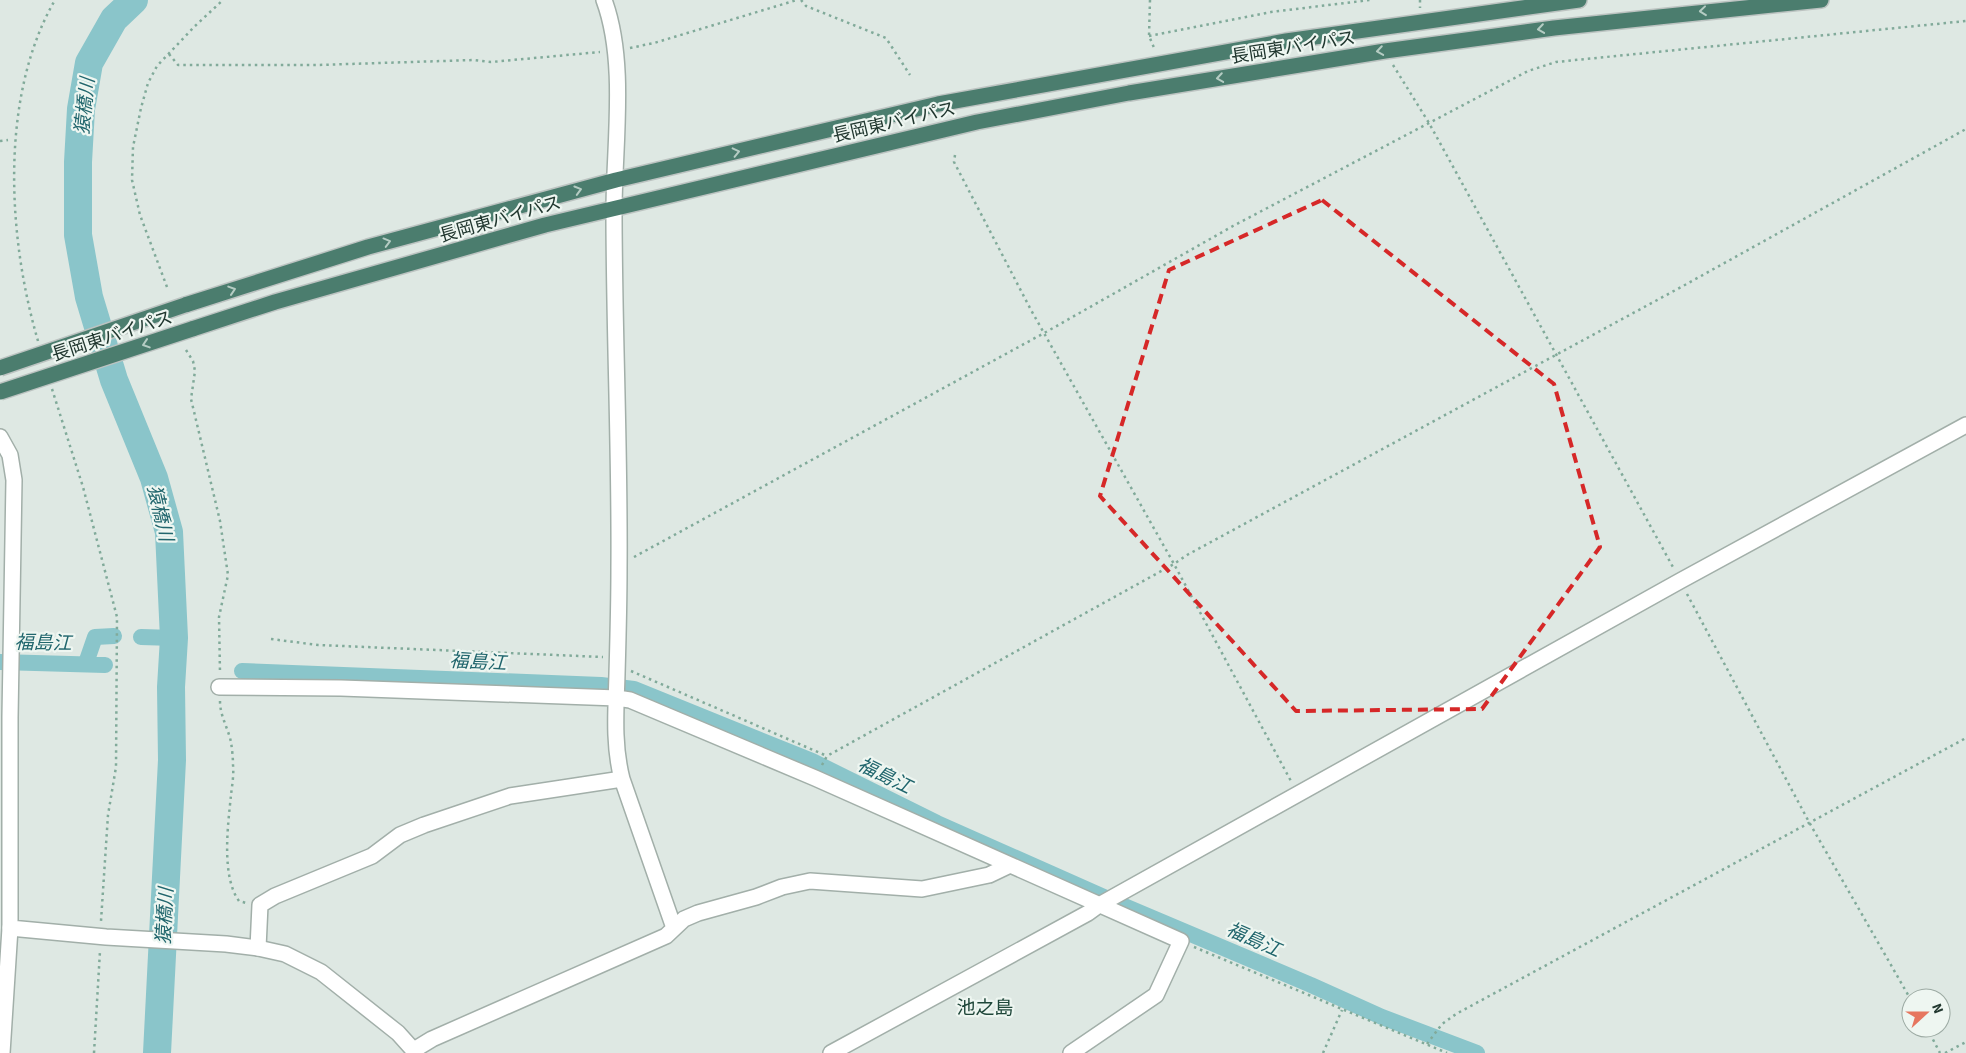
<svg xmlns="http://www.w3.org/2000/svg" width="1966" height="1053" font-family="'Source Sans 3','Noto Sans JP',sans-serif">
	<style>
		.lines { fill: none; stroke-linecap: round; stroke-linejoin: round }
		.canal { stroke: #8ac5ca; stroke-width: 16 }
		.river { stroke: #8ac5ca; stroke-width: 28 }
		.minor-casing { stroke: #a2afa9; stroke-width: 18 }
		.tertiary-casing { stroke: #a2afa9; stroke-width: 18 }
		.trunk-casing { stroke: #bcc3c1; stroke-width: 18 }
		.path { stroke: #81aa9a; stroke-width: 2.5; stroke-dasharray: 2.5 4; stroke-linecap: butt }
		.minor { stroke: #fff; stroke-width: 15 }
		.tertiary { stroke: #fff; stroke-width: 15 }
		.trunk { stroke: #4b7d6e; stroke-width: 15 }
		.trunk-bridge-casing { stroke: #bcc3c1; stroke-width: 18; stroke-linecap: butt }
		.trunk-bridge { stroke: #4b7d6e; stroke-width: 15 }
		.oneway { stroke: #b5ccc3 }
		.marked { fill: none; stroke: #d62828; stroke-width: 4; stroke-dasharray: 10 6; stroke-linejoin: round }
		.labels { text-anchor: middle; stroke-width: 4.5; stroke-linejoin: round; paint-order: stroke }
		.street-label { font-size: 18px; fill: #21372f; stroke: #eef6f1 }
		.water-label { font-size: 19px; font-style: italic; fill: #21666d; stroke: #eef6f1 }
		.neighbourhood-label { font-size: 19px; fill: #1f473a; stroke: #eef6f1 }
	</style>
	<rect width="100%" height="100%" fill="#dee8e3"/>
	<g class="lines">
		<!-- canal -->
		<path class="canal" d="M 141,637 L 174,638
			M 0,662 L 105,665
			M 86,663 L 95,637 L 114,636
			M 242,671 L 601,685 L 634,689 L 812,761 L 937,823 L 1122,905 L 1311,985 L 1382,1017 L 1477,1053"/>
		<!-- river -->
		<path class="river" d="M 134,0 L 114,19 L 89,63 L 81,109 L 78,162 L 78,235 L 89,297 L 114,380 L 154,478 L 169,532 L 174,638 L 171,687 L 172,760 L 157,1053"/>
		<defs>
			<path id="minor" d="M 604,0 C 627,62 614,145 614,211 C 614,330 620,449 619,568 C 619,603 618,639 617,674 C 616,710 613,744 622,779 L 674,928
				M 219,687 L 341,688 L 617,698 L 630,700 L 815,778 L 1181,941 L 1156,995 L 1071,1053
				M 258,948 L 260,905 L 275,896 L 372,856 L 400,835 L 424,825 L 510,796 L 622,779
				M 414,1050 L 432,1039 L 666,936 L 684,919 L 698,913 L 756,897 L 782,887 L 810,881 L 922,889 L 989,875 L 1010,865
				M 2,1053 L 10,928
				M 831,1053 L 1088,913 L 1099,905 L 1680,581 L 1966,425"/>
			<path id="tertiary" d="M 0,437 L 10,455 L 14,480 L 10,717 L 10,928 L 106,937 L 226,944 L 258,948 L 285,954 L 321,972 L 398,1033 L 416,1053"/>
			<path id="trunk" d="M 185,305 L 368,247 L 616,180 L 938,104 L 1286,41 L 1579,0
				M 192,329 L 275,302 L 545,225 L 977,122 L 1129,93 L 1385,51 L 1554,28 L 1821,0"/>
		</defs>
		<!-- minor casing -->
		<use href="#minor" class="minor-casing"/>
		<!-- tertiary casing -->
		<use href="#tertiary" class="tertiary-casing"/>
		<!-- trunk casing -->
		<use href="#trunk" class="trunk-casing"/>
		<!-- path -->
		<path class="path" d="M 801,0 L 806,6 L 886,38 L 910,75
			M 1150,0 L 1149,36 L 1155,50
			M 1420,0 L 1420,8
			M 1149,36 L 1271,12 L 1370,0
			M 630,48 L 654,43 L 797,0
			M 169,54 L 178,65 L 318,65 L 474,60 L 491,62 L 600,52
			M 1393,65 L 1429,123 L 1674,569
			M 0,141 L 8,140
			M 955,155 L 954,162 L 1031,310 L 1174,564 L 1292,783
			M 167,287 L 140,215 L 132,180 L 133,147 L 141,108 L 148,83 L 157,66 L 195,26 L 223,0
			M 38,341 C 7,235 0,95 55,0
			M 186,350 L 193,361 L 195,371 L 191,399 L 220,521 L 228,575 L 219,617 L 220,673
			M 52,389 L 83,487 L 117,617 L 116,767 L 108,815 L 101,921
			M 634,557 L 1046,332 L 1233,226 L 1528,71 L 1556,62 L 1966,21
			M 1687,594 L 1809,822 L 1911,1000
			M 271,639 L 318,645 L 603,657
			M 631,671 L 827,756
			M 220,701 C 220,716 228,728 231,742 C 232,749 233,757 233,765 C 234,775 232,786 231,795 C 228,825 221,876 239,901 L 246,903
			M 822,765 L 827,756 L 1174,564 L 1187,555 L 1683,286 L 1966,129
			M 1194,947 L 1447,1053
			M 1927,1028 L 1940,1053
			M 1427,1044 L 1442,1024 L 1456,1014 L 1966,738
			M 94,1053 L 100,951
			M 1323,1053 L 1342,1010
			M 1945,1053 L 1966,1042"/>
		<!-- minor -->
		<use href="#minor" class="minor"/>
		<!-- tertiary -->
		<use href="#tertiary" class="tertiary"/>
		<!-- trunk -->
		<use href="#trunk" class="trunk"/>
		<defs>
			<path id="trunk-bridge" d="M 0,368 L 185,305
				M 0,392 L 192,329"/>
		</defs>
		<!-- trunk-bridge casing -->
		<use href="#trunk-bridge" class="trunk-bridge-casing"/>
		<!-- trunk-bridge -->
		<use href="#trunk-bridge" class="trunk-bridge"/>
	</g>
	<!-- one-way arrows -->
	<defs><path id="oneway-chevron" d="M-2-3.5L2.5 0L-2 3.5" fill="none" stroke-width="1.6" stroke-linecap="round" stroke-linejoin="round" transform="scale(1.25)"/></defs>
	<g class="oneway">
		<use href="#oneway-chevron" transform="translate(1703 11) rotate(174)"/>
		<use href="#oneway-chevron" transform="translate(1541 29) rotate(172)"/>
		<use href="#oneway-chevron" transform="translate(1380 51) rotate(171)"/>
		<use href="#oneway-chevron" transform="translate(1220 78) rotate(171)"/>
		<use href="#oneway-chevron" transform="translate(736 152) rotate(-13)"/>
		<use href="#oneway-chevron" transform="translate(578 190) rotate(-16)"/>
		<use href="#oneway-chevron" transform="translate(387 242) rotate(-15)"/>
		<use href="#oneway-chevron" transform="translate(232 290) rotate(-18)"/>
		<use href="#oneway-chevron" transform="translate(146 344) rotate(162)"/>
	</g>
	<!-- marked area -->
	<path class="marked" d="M 1322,200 L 1554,384 L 1600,547 L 1482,709 L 1296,711 L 1100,496 L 1169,270 Z"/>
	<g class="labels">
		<!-- street labels -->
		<g class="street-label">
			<text transform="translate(1293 47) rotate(-9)" y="6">長岡東バイパス</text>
			<text transform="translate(894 122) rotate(-13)" y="6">長岡東バイパス</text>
			<text transform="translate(500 219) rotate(-16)" y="6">長岡東バイパス</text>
			<text transform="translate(112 336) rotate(-18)" y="6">長岡東バイパス</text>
		</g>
		<!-- water labels -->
		<g class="water-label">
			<text transform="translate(84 106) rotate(-84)" y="7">猿橋川</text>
			<text transform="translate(161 513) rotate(77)" y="7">猿橋川</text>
			<text transform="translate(43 642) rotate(1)" y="7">福島江</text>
			<text transform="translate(478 661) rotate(3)" y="7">福島江</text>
			<text transform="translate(885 775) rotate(26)" y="7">福島江</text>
			<text transform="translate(164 916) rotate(-87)" y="7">猿橋川</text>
			<text transform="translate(1254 939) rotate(24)" y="7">福島江</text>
		</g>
		<!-- neighbourhood labels -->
		<g class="neighbourhood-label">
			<text x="985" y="1014">池之島</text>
		</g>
	</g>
	<!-- north arrow -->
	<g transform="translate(1926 1013) rotate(69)"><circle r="24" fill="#eef6f1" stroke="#9caaa3"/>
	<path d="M0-4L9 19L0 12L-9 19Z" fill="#e6765f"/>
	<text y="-8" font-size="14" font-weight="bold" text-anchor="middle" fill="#21372f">N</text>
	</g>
</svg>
